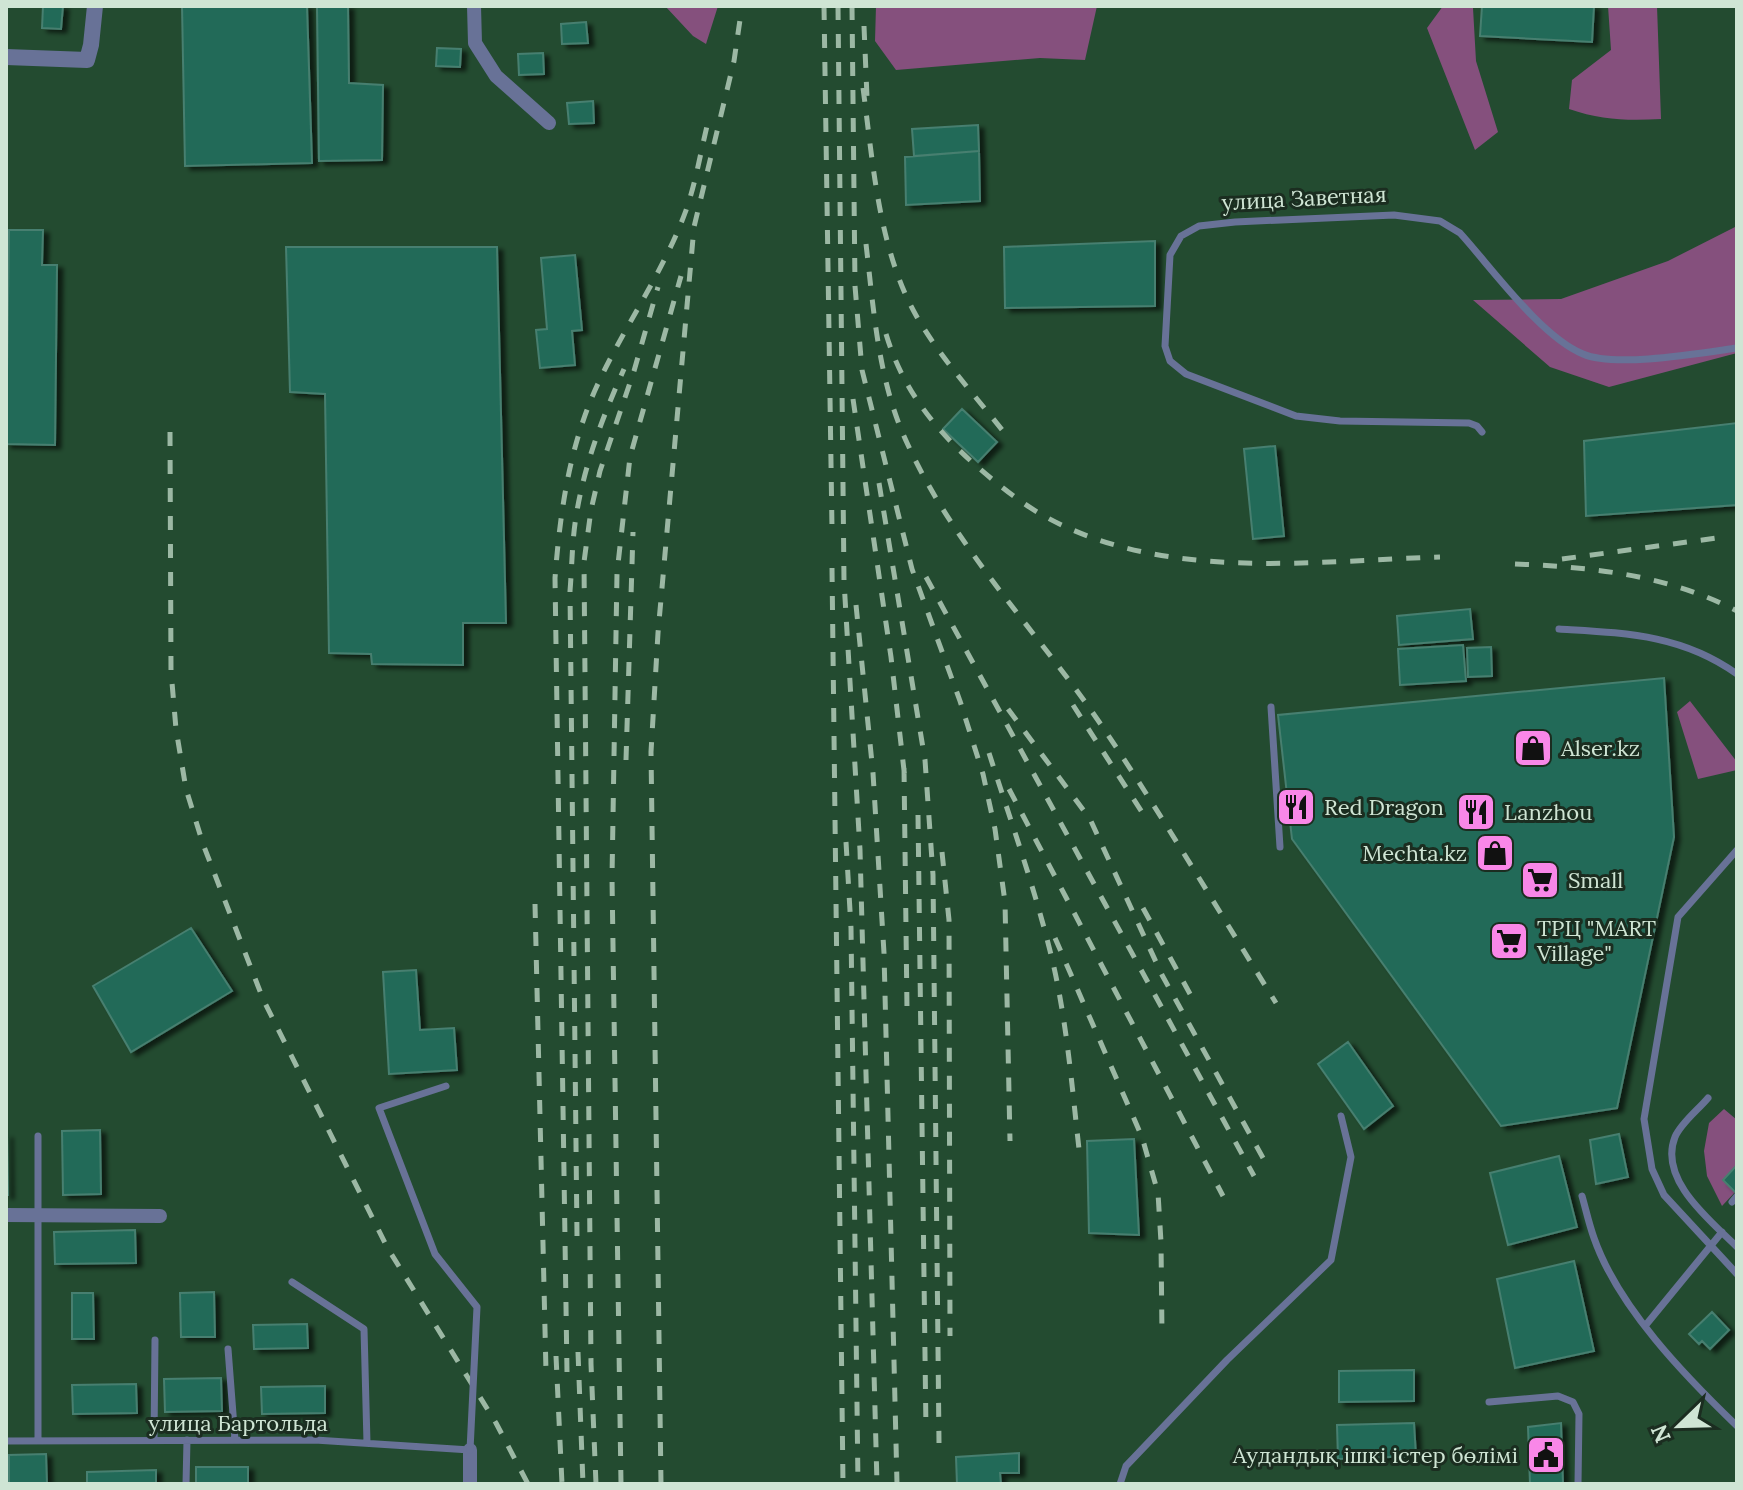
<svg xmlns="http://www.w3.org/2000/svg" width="1743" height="1490" font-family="Lora,serif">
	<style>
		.green { fill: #85507d }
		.building { fill: #226b59; stroke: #477f6f; stroke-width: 2; filter: url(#shadow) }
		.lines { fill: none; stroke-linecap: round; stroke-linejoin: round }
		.service { stroke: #687297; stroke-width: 7 }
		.minor { stroke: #687297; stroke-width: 14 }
		.tertiary { stroke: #687297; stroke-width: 16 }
		.rail { stroke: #9cb8a4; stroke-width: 5; stroke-dasharray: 14 14; stroke-linecap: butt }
		.service-bridge { stroke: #687297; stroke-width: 7 }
		.labels { text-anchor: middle; stroke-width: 6; stroke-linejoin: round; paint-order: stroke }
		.street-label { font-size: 22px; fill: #cfe5d4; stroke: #1b2d20 }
		.poi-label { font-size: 22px; fill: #cfe5d4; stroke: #1b2d20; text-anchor: start }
	</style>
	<defs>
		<filter id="shadow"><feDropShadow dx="5.5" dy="3.5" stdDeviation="2" flood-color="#0009"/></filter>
	</defs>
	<rect width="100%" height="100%" fill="#234b30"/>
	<!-- green -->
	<path class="green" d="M 718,6 L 706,44 L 693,36 L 666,7 Z
		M 876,6 L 1097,6 L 1085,60 L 1040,58 L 896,70 L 875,41 Z
		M 1443,6 L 1512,6 L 1473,8 L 1476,61 L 1498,132 L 1475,150 L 1427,28 Z
		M 1608,6 L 1657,6 L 1661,119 C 1628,121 1601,120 1569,109 L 1572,80 L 1611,50 Z
		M 1737,226 L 1737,353 L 1609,387 L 1550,367 L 1473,300 L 1561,299 L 1668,261 Z
		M 1690,701 L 1737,762 L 1737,770 L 1698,779 L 1677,712 Z
		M 1724,1109 L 1737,1120 L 1737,1190 L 1722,1206 L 1707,1176 L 1704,1151 L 1709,1123 Z"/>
	<!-- building -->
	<path class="building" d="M 43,6 L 63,6 L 61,29 L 42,28 Z
		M 182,6 L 307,6 L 312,163 L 185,166 Z
		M 317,6 L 348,6 L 349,83 L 383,85 L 382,160 L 319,161 Z
		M 1482,6 L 1594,6 L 1592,42 L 1480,36 Z
		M 586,22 L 588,43 L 562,44 L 561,24 Z
		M 437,48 L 461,49 L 460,67 L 436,66 Z
		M 543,53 L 544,74 L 519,75 L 518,54 Z
		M 593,101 L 594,123 L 569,124 L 567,103 Z
		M 978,125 L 979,151 L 914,156 L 912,129 Z
		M 979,151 L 980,201 L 906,205 L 905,157 Z
		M 9,230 L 43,230 L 42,265 L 57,265 L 55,445 L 6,444 Z
		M 1155,241 L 1155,306 L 1005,308 L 1004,247 Z
		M 286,247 L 497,247 L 506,623 L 463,623 L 463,665 L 372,664 L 371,654 L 329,653 L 325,394 L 290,392 Z
		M 575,255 L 582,330 L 572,331 L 575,365 L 540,368 L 536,330 L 547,329 L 541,258 Z
		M 962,409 L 997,442 L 978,462 L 943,429 Z
		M 1737,423 L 1737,505 L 1586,516 L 1584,441 Z
		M 1275,446 L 1284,536 L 1253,539 L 1244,449 Z
		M 1470,609 L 1473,639 L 1399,645 L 1397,616 Z
		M 1463,645 L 1466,681 L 1400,685 L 1398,649 Z
		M 1491,647 L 1492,676 L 1468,677 L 1467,648 Z
		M 1664,678 L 1674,837 L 1617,1108 L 1501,1126 L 1292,839 L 1278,715 Z
		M 191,928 L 232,991 L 131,1052 L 93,986 Z
		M 416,970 L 420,1030 L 454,1028 L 457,1070 L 389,1074 L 383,972 Z
		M 1348,1042 L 1393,1106 L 1364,1129 L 1318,1064 Z
		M 100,1130 L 101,1194 L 63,1195 L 62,1131 Z
		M 1619,1134 L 1628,1177 L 1596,1184 L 1590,1140 Z
		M 6,1135 L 7,1135 L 8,1195 L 6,1195 Z
		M 1134,1139 L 1139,1235 L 1089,1233 L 1087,1141 Z
		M 1559,1156 L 1577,1227 L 1508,1245 L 1490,1173 Z
		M 1736,1166 L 1737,1167 L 1736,1193 L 1723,1180 Z
		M 135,1230 L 136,1263 L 55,1264 L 54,1232 Z
		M 1574,1261 L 1594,1351 L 1515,1368 L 1497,1279 Z
		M 214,1292 L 215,1337 L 181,1337 L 180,1293 Z
		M 72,1293 L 93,1293 L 94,1339 L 72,1339 Z
		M 1712,1312 L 1729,1330 L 1710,1349 L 1702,1341 L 1699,1344 L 1689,1334 Z
		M 307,1324 L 308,1348 L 254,1349 L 253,1325 Z
		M 1414,1370 L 1414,1401 L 1339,1402 L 1339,1371 Z
		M 221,1378 L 222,1411 L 165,1412 L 164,1379 Z
		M 136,1384 L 137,1413 L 73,1414 L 72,1385 Z
		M 325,1386 L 325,1413 L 262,1414 L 261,1387 Z
		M 1414,1423 L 1416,1456 L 1338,1459 L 1337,1425 Z
		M 1561,1423 L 1563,1484 L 1530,1484 L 1528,1427 Z
		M 1019,1453 L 1019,1473 L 1000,1473 L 1001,1484 L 957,1484 L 956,1457 Z
		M 46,1454 L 47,1484 L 9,1484 L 9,1455 Z
		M 196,1467 L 248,1467 L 248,1484 L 196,1484 Z
		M 156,1470 L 156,1484 L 87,1484 L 87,1472 Z"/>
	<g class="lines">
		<!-- service -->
		<path class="service" d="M 1482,432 L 1477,426 L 1469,423 L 1340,421 L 1296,416 L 1186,374 L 1170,361 L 1165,346 L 1170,255 L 1181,236 L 1199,226 L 1235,222 L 1394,215 L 1440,221 L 1460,233 C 1491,267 1541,337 1583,354 C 1615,368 1701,353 1737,348
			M 1559,629 C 1624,633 1681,634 1737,674
			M 1271,707 L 1280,847
			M 1737,850 L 1678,917 L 1644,1119 L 1652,1169 L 1664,1195 L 1737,1274
			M 1708,1098 C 1698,1110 1681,1123 1675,1137 C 1658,1180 1711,1221 1737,1247
			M 38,1136 L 38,1441
			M 1582,1196 C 1586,1210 1589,1224 1594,1238 C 1618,1307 1685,1376 1737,1426
			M 1732,1202 L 1737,1196
			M 292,1282 L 364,1329 L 367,1443
			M 1645,1326 L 1722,1232
			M 228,1349 L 235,1440
			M 1489,1402 L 1558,1396 L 1573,1402 L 1579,1414 L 1578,1484
			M 154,1440 L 155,1340
			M 6,1441 L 315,1440 L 470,1450
			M 186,1484 L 187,1440
			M 1120,1484 L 1126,1466 L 1227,1360 L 1331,1260 L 1351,1157 L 1341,1116"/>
		<!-- minor -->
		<path class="minor" d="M 474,6 L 475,43 L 496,76 L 549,123
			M 6,1215 L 160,1216
			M 470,1450 L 470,1484"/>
		<!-- tertiary -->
		<path class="tertiary" d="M 6,57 L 87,60 L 91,45 L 95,6"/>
		<!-- rail -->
		<path class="rail" d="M 824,6 L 832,528
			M 838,6 L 844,581 L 860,850 L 877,1484
			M 852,6 L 855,286 L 862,370 L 912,569 L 960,701 L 983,774 L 995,829 L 1005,902 L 1010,1141
			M 864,26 L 867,97
			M 863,88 C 872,155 877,228 904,291 C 925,341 969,388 1003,431
			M 866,244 C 874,312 878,382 908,445 C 957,552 1043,637 1108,735 C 1166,822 1220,913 1276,1003
			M 886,334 C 902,387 932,426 973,463 C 995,482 1020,503 1046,517 C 1165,582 1311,561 1440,557
			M 853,399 L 891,657 L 905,779
			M 170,432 L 171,671 L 176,729 L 186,789 L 203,844 L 263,999 L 387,1247 L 496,1423 L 528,1484
			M 879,483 L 925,760 L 933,875 L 939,1443
			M 1562,559 L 1717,538
			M 1515,564 C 1592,567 1668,575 1737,611
			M 832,568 L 843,1484
			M 926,577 L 1254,1176
			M 856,605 L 873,773 L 884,953 L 897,1484
			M 1073,705 L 1147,820
			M 1008,709 L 1090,819 L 1162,975 L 1268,1167
			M 989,753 C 1011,822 1036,891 1053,963 C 1067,1024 1072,1087 1079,1149
			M 626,760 L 633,532
			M 904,768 L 907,1010
			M 1009,789 L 1223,1196
			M 918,815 L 926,1431
			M 846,842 L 851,928 L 858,1484
			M 942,852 L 949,920 L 950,1336
			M 535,904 L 546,1372
			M 1143,908 L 1195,1003
			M 1055,938 L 1142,1137 L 1158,1193 L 1161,1242 L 1162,1334
			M 577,1236 L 570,591 C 572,567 572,541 576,517 C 584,465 603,416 624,369
			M 578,1352 L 583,1484
			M 556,1356 L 562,1484
			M 567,1372 L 555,578 C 560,513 569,448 596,388 C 623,328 662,275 685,213 C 696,183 701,149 709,118
			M 596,1484 L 591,1364 L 584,562 L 591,510 L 600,471 L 634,371 L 658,287
			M 621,1484 L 612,878 L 617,573 L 630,457 L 681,276
			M 661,1484 L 651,752 L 658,633 L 694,227 L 734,61 L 742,6"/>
		<!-- service-bridge -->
		<path class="service-bridge" d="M 446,1086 L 379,1108 L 435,1254 L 477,1307 L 470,1450"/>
	</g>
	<!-- icons -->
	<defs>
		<symbol id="shop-square" viewBox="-11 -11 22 22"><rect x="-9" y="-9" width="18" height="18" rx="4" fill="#f987e8" stroke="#1b2d20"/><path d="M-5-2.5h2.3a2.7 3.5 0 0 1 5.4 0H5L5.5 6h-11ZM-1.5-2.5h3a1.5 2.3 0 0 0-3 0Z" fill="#111"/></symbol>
		<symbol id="restaurant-square" viewBox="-11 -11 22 22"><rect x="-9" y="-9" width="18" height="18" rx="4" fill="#f987e8" stroke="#1b2d20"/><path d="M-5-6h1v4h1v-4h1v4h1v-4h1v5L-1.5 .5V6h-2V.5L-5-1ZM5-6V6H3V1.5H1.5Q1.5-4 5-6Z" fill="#111"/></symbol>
		<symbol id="supermarket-square" viewBox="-11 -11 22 22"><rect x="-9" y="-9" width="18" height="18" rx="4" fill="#f987e8" stroke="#1b2d20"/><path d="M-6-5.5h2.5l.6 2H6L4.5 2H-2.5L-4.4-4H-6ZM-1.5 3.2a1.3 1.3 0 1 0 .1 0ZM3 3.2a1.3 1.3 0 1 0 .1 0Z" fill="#111"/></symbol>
		<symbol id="civic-square" viewBox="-11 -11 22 22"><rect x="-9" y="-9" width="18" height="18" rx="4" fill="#f987e8" stroke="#1b2d20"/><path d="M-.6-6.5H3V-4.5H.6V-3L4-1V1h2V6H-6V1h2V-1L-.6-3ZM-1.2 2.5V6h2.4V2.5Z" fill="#111"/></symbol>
	</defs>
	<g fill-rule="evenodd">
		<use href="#shop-square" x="1511" y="726" width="44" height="44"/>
		<use href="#restaurant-square" x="1274" y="785" width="44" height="44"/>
		<use href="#restaurant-square" x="1454" y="790" width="44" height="44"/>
		<use href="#shop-square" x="1473" y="831" width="44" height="44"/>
		<use href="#supermarket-square" x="1518" y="858" width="44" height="44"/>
		<use href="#supermarket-square" x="1487" y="919" width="44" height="44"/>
		<use href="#civic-square" x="1524" y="1433" width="44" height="44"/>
	</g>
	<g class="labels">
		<!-- street labels -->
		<g class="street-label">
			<text transform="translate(1304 198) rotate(-3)" y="8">улица Заветная</text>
			<text x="238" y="1431">улица Бартольда</text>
		</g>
		<!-- poi labels -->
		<g class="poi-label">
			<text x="1561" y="756">Alser.kz</text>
			<text x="1324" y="815">Red Dragon</text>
			<text x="1504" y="820">Lanzhou</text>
			<text x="1467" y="861" text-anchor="end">Mechta.kz</text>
			<text x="1568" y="888">Small</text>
			<text x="1537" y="936">ТРЦ "MART<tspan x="1537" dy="25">Village"</tspan></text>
			<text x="1518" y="1463" text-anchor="end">Аудандық ішкі істер бөлімі</text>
		</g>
	</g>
	<!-- border -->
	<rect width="1743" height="1490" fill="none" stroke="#cfe5d4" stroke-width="16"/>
	<!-- north arrow -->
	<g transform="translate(1679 1426) rotate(247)" stroke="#1b2d20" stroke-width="6" paint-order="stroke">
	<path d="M0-6L14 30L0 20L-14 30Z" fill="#cfe5d4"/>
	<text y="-12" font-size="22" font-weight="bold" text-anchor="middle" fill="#cfe5d4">N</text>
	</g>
</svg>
